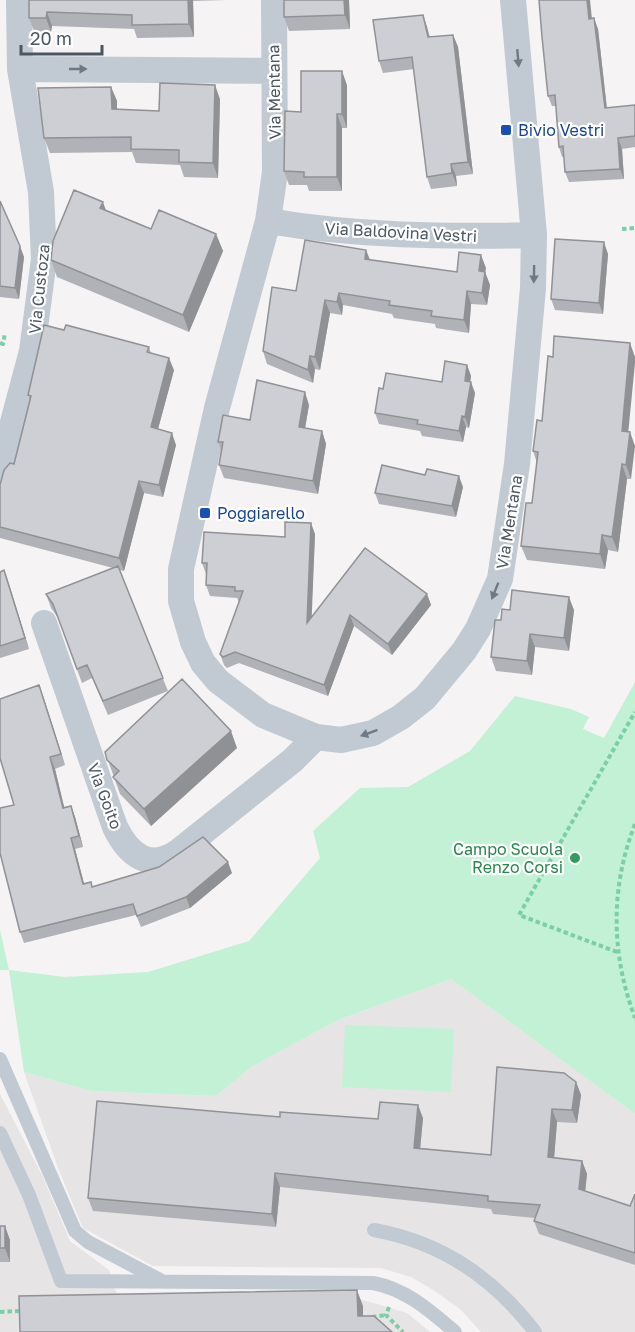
<svg xmlns="http://www.w3.org/2000/svg" width="635" height="1332" font-family="'Golos Text',sans-serif">
	<style>
		.education { fill: #e6e4e5 }
		.green { fill: #c3f1d5 }
		.lines { fill: none; stroke-linecap: round; stroke-linejoin: round }
		.path { stroke: #7ad0a6; stroke-width: 4; stroke-dasharray: 4.5 3; stroke-linecap: butt }
		.lane { stroke: #c1cad2; stroke-width: 14 }
		.street { stroke: #c1cad2; stroke-width: 26 }
		.wall { fill: #b0b2b7 }
		.shaded-wall { fill: #909195 }
		.building { fill: #cdcfd5; stroke: #909195; stroke-width: 1.5 }
		.oneway { fill: #6e7983 }
		.transit-dot { fill: #1a4fb4; stroke: #fff; stroke-width: 2 }
		.leisure-dot { fill: #2e9e5b; stroke: #fff; stroke-width: 2 }
		.labels { text-anchor: middle; stroke-width: 4.5; stroke-linejoin: round; paint-order: stroke }
		.street-label { font-size: 16px; fill: #4a5661; stroke: #fff }
		.transit-label { font-size: 16px; fill: #164399; stroke: #fff; text-anchor: start }
		.leisure-label { font-size: 16px; fill: #27864d; stroke: #fff; text-anchor: end }
	</style>
	<rect width="100%" height="100%" fill="#f5f3f3"/>
	<!-- education -->
	<path class="education" d="M 451,979 L 635,1114 L 635,1332 L 481,1332 L 461,1310 L 435,1291 L 411,1277 L 381,1268 L 153,1266 L 83,1228 L 58,1168 L 24,1072 L 91,1091 L 216,1096 L 253,1066 L 338,1020 Z
		M 0,1094 L 42,1175 L 70,1241 L 109,1270 L 119,1302 L 356,1298 L 407,1313 L 430,1332 L 0,1332 Z"/>
	<!-- green -->
	<path class="green" d="M 635,682 L 635,1114 L 451,979 L 338,1020 L 253,1066 L 216,1096 L 91,1091 L 24,1072 L 9,970 L 0,970 L 0,930 L 9,970 L 65,977 L 148,972 L 249,941 L 320,858 L 313,831 L 360,788 L 408,787 L 470,751 L 515,696 L 571,709 L 589,717 L 583,729 L 604,738 Z
		M 345,1025 L 454,1029 L 451,1092 L 342,1087 Z"/>
	<g class="lines">
		<!-- path -->
		<path class="path" d="M 622,229 L 635,228
			M 0,343 L 3,344 L 5,333
			M 635,824 C 610,888 611,954 635,1018
			M 617,952 L 519,915 L 635,712
			M 389,1307 L 386,1315 L 403,1332
			M 0,1312 L 19,1311
			M 372,1317 L 386,1315"/>
		<!-- lane -->
		<path class="lane" d="M 0,1059 L 75,1231 L 88,1242 L 160,1280
			M 0,1133 L 29,1195 L 61,1281 L 373,1283 C 406,1289 430,1311 455,1332
			M 374,1230 C 441,1242 494,1278 535,1332"/>
		<!-- street -->
		<path class="street" d="M 274,0 L 275,172 L 268,221 L 217,408 L 181,569 L 181,601 L 193,642 L 203,663 L 218,681 L 263,715 L 316,737 L 341,740 L 373,733 L 401,717 L 425,698 L 464,651 L 478,629 L 500,579 L 517,464 L 533,288 L 534,235 L 513,0
			M 20,69 L 274,71
			M 268,221 C 356,236 446,237 534,235
			M 0,471 L 32,351 L 44,259 L 41,192 L 20,69 L 19,0
			M 44,623 L 115,827 C 128,854 149,872 178,852 L 293,760 L 316,737"/>
	</g>
	<!-- wall -->
	<path class="wall" d="M 29,0 L 226,0 L 193,1 L 194,37 L 137,38 L 134,29 L 52,26 L 51,32 L 34,31 L 29,18 Z
		M 284,0 L 349,0 L 350,29 L 289,31 L 284,17 Z
		M 423,15 L 427,27 L 430,37 L 453,35 L 458,47 L 473,174 L 456,176 L 457,186 L 431,189 L 427,177 L 414,69 L 383,73 L 379,61 Z
		M 592,19 L 598,29 L 607,108 L 635,105 L 635,147 L 622,149 L 624,179 L 569,182 L 565,172 L 564,157 L 562,157 L 559,147 L 556,106 L 552,106 L 548,96 Z
		M 347,85 L 347,128 L 342,128 L 342,191 L 309,191 L 307,185 L 289,185 L 284,171 L 301,112 Z
		M 111,87 L 117,101 L 117,109 L 159,111 L 220,99 L 218,178 L 184,177 L 180,165 L 136,163 L 132,152 L 50,153 L 44,138 Z
		M 0,201 L 24,257 L 19,299 L 0,297 Z
		M 106,210 L 151,229 L 216,234 L 223,251 L 189,332 L 57,277 L 51,260 Z
		M 366,250 L 370,260 L 457,272 L 486,268 L 485,272 L 490,285 L 487,305 L 471,304 L 469,333 L 436,328 L 435,324 L 394,318 L 392,314 L 343,305 L 342,315 L 330,313 L 320,370 L 315,369 L 313,383 L 267,364 L 263,351 L 296,291 Z
		M 608,254 L 603,314 L 555,310 L 551,299 Z
		M 64,330 L 149,347 L 151,353 L 174,370 L 158,429 L 176,445 L 163,497 L 144,493 L 124,571 L 119,570 L 168,691 L 108,715 L 92,678 L 82,683 L 58,618 L 51,608 L 46,594 L 113,568 L 0,538 L 0,485 L 14,464 L 30,401 L 28,395 Z
		M 467,365 L 471,376 L 470,382 L 475,393 L 469,428 L 466,427 L 463,442 L 422,436 L 420,431 L 379,424 L 375,413 L 383,389 L 442,382 Z
		M 309,405 L 305,428 L 322,431 L 326,444 L 318,494 L 224,478 L 219,465 L 221,450 L 218,442 L 250,420 Z
		M 629,432 L 631,479 L 627,479 L 618,552 L 608,550 L 605,569 L 527,560 L 521,546 L 532,503 L 537,463 L 533,451 Z
		M 463,487 L 456,517 L 379,504 L 375,493 Z
		M 315,534 L 311,617 L 427,594 L 431,605 L 392,655 L 354,626 L 328,696 L 239,663 L 227,668 L 224,665 L 220,654 L 239,602 L 237,598 L 210,596 L 206,585 L 206,574 L 202,563 L 285,537 Z
		M 4,570 L 29,649 L 0,658 L 0,572 Z
		M 510,610 L 574,610 L 569,651 L 535,647 L 532,675 L 496,671 L 491,657 L 501,620 Z
		M 43,696 L 65,765 L 55,769 L 64,807 L 71,806 L 75,817 L 83,847 L 75,849 L 84,884 L 93,887 L 232,873 L 190,908 L 141,927 L 136,915 L 24,943 L 20,932 Z
		M 237,748 L 151,826 L 120,794 L 105,752 Z
		M 576,1082 L 581,1095 L 577,1123 L 557,1122 L 554,1158 L 582,1161 L 587,1174 L 585,1191 L 630,1206 L 635,1194 L 635,1265 L 539,1234 L 534,1221 L 536,1218 L 493,1214 L 491,1209 L 280,1187 L 276,1227 L 93,1211 L 88,1198 L 280,1117 L 378,1119 L 423,1118 L 420,1148 L 491,1155 Z
		M 0,1226 L 10,1240 L 10,1262 L 0,1262 Z"/>
	<!-- shaded-wall -->
	<path class="shaded-wall" d="M 188,0 L 193,0 L 194,37 L 189,24 Z
		M 344,0 L 349,0 L 350,29 L 345,15 Z
		M 587,0 L 590,0 L 593,29 L 589,19 Z
		M 47,12 L 52,26 L 51,32 L 46,18 Z
		M 423,15 L 427,27 L 432,50 L 428,37 Z
		M 594,18 L 598,29 L 608,119 L 605,108 Z
		M 453,35 L 458,47 L 473,174 L 468,162 Z
		M 342,71 L 347,85 L 347,128 L 342,114 Z
		M 215,85 L 220,99 L 218,178 L 213,163 Z
		M 111,87 L 117,101 L 117,124 L 112,109 Z
		M 337,114 L 342,128 L 342,191 L 337,177 Z
		M 618,138 L 622,149 L 624,179 L 620,169 Z
		M 451,164 L 456,176 L 457,186 L 452,173 Z
		M 103,202 L 109,219 L 100,208 Z
		M 216,234 L 223,251 L 189,332 L 183,315 Z
		M 604,242 L 608,254 L 603,314 L 599,303 Z
		M 20,246 L 24,257 L 19,299 L 15,288 Z
		M 366,250 L 371,263 L 365,259 Z
		M 481,255 L 486,268 L 485,272 L 490,285 L 487,305 L 482,293 L 479,271 Z
		M 467,291 L 471,304 L 469,333 L 464,320 Z
		M 339,293 L 343,305 L 342,315 L 337,302 Z
		M 325,300 L 330,313 L 320,370 L 315,357 Z
		M 630,343 L 635,357 L 635,363 L 627,445 L 622,431 Z
		M 310,356 L 315,369 L 313,383 L 308,370 Z
		M 169,358 L 174,370 L 155,440 L 151,427 Z
		M 467,365 L 471,376 L 469,392 L 465,381 Z
		M 471,382 L 475,393 L 469,428 L 465,417 Z
		M 305,392 L 309,405 L 303,440 L 299,427 Z
		M 462,416 L 466,427 L 463,442 L 459,431 Z
		M 322,431 L 326,444 L 318,494 L 313,481 Z
		M 630,432 L 635,446 L 631,479 L 626,465 Z
		M 172,433 L 176,445 L 163,497 L 159,485 Z
		M 622,464 L 627,479 L 618,552 L 612,537 Z
		M 459,476 L 463,487 L 456,517 L 452,506 Z
		M 139,481 L 144,493 L 124,571 L 119,558 Z
		M 311,523 L 315,534 L 311,635 L 307,623 Z
		M 602,535 L 608,550 L 605,569 L 600,554 Z
		M 4,570 L 8,581 L 29,649 L 25,638 Z
		M 427,594 L 431,605 L 392,655 L 388,644 Z
		M 569,597 L 574,610 L 569,651 L 564,638 Z
		M 350,615 L 354,626 L 328,696 L 324,685 Z
		M 530,634 L 535,647 L 532,675 L 527,661 Z
		M 39,685 L 43,696 L 65,765 L 61,754 Z
		M 231,731 L 237,748 L 151,826 L 144,809 Z
		M 50,757 L 55,769 L 67,819 L 63,808 Z
		M 71,806 L 75,817 L 83,847 L 79,836 Z
		M 71,838 L 75,849 L 87,895 L 83,884 Z
		M 228,862 L 232,873 L 190,908 L 186,897 Z
		M 576,1082 L 581,1095 L 577,1123 L 572,1110 Z
		M 418,1105 L 423,1118 L 419,1161 L 414,1148 Z
		M 552,1109 L 557,1122 L 553,1171 L 548,1157 Z
		M 582,1161 L 587,1174 L 584,1203 L 579,1189 Z
		M 275,1173 L 280,1187 L 276,1227 L 272,1214 Z
		M 5,1226 L 10,1240 L 10,1262 L 5,1248 Z
		M 357,1290 L 363,1306 L 363,1331 L 358,1316 Z"/>
	<!-- building -->
	<path class="building" d="M 29,0 L 188,0 L 189,24 L 132,25 L 132,15 L 47,12 L 46,18 L 29,18 Z
		M 284,0 L 344,0 L 345,15 L 284,17 Z
		M 539,0 L 587,0 L 589,19 L 594,18 L 605,108 L 635,105 L 635,136 L 618,138 L 620,169 L 565,172 L 563,146 L 559,147 L 555,95 L 548,96 L 542,37 Z
		M 423,15 L 428,37 L 453,35 L 468,162 L 451,164 L 452,173 L 427,177 L 412,57 L 379,61 L 373,20 Z
		M 301,71 L 342,71 L 342,114 L 337,114 L 337,177 L 304,177 L 304,172 L 284,171 L 285,111 L 301,112 Z
		M 160,83 L 215,85 L 213,163 L 179,162 L 179,150 L 131,149 L 131,137 L 44,138 L 38,88 L 111,87 L 112,109 L 159,111 Z
		M 74,190 L 103,202 L 100,208 L 151,229 L 159,210 L 216,234 L 183,315 L 51,260 L 53,241 Z
		M 0,201 L 20,246 L 15,288 L 0,286 Z
		M 555,239 L 604,242 L 599,303 L 551,299 Z
		M 305,240 L 366,250 L 365,259 L 457,272 L 459,252 L 481,255 L 479,271 L 485,272 L 482,293 L 467,291 L 464,320 L 431,316 L 432,311 L 389,305 L 390,301 L 339,293 L 337,302 L 325,300 L 315,357 L 310,356 L 308,370 L 263,351 L 272,287 L 296,291 Z
		M 44,325 L 64,330 L 66,325 L 149,347 L 147,352 L 169,358 L 151,427 L 172,433 L 159,485 L 139,481 L 119,558 L 0,527 L 0,485 L 4,470 L 10,463 L 14,464 L 31,396 L 28,395 Z
		M 554,336 L 630,343 L 622,431 L 630,432 L 626,465 L 622,464 L 612,537 L 602,535 L 600,554 L 521,546 L 526,503 L 532,503 L 538,452 L 533,451 L 537,420 L 542,421 L 548,356 L 553,357 Z
		M 445,361 L 467,365 L 465,381 L 471,382 L 465,417 L 462,416 L 459,431 L 417,424 L 418,420 L 375,413 L 379,388 L 383,389 L 386,373 L 442,382 Z
		M 257,380 L 305,392 L 299,427 L 322,431 L 313,481 L 219,465 L 223,442 L 218,442 L 223,415 L 250,420 Z
		M 382,465 L 425,475 L 427,469 L 459,476 L 452,506 L 375,493 Z
		M 285,522 L 311,523 L 307,623 L 365,548 L 427,594 L 388,644 L 350,615 L 324,685 L 235,652 L 223,657 L 220,654 L 243,591 L 235,591 L 235,587 L 206,585 L 207,563 L 202,563 L 204,532 L 285,537 Z
		M 118,566 L 163,678 L 103,701 L 87,665 L 77,669 L 53,604 L 46,594 Z
		M 4,570 L 25,638 L 0,646 L 0,572 Z
		M 512,590 L 569,597 L 564,638 L 530,634 L 527,661 L 491,657 L 495,620 L 501,620 L 502,609 L 510,610 Z
		M 182,679 L 231,731 L 144,809 L 113,777 L 119,771 L 107,760 L 105,752 Z
		M 39,685 L 61,754 L 50,757 L 63,808 L 71,806 L 79,836 L 71,838 L 83,884 L 91,882 L 92,887 L 159,867 L 203,837 L 228,862 L 186,897 L 137,916 L 133,904 L 20,932 L 0,853 L 0,808 L 14,805 L 0,758 L 0,699 Z
		M 497,1067 L 564,1073 L 576,1082 L 572,1110 L 552,1109 L 548,1157 L 582,1161 L 579,1189 L 630,1206 L 635,1194 L 635,1253 L 534,1221 L 540,1205 L 488,1201 L 488,1196 L 275,1173 L 272,1214 L 88,1198 L 97,1101 L 280,1117 L 280,1112 L 378,1119 L 380,1102 L 418,1105 L 414,1148 L 491,1155 Z
		M 0,1226 L 5,1226 L 5,1248 L 0,1248 Z
		M 357,1290 L 358,1316 L 374,1316 L 392,1332 L 20,1332 L 19,1296 Z"/>
	<!-- one-way arrows -->
	<defs><path id="oneway-solid" d="M-6-.8H1V-3.2L6.5 0L1 3.2V.8H-6Z" transform="scale(1.5)"/></defs>
	<g class="oneway">
		<use href="#oneway-solid" transform="translate(518 58) rotate(85)"/>
		<use href="#oneway-solid" transform="translate(78 69)"/>
		<use href="#oneway-solid" transform="translate(534 274) rotate(91)"/>
		<use href="#oneway-solid" transform="translate(495 591) rotate(112)"/>
		<use href="#oneway-solid" transform="translate(369 733) rotate(160)"/>
	</g>
	<!-- markers -->
	<g class="transit-dot">
		<rect x="500" y="124" width="12" height="12" rx="3"/>
		<rect x="199" y="507" width="12" height="12" rx="3"/>
	</g>
	<circle class="leisure-dot" cx="575" cy="858" r="6"/>
	<g class="labels">
		<!-- street labels -->
		<g class="street-label">
			<text transform="translate(274 92) rotate(-91)" y="6">Via Mentana</text>
			<text transform="translate(401 232) rotate(3)" y="6">Via Baldovina Vestri</text>
			<text transform="translate(39 289) rotate(-84)" y="6">Via Custoza</text>
			<text transform="translate(509 522) rotate(-81)" y="6">Via Mentana</text>
			<text transform="translate(105 796) rotate(69)" y="6">Via Goito</text>
		</g>
		<!-- transit labels -->
		<g class="transit-label">
			<text x="518" y="136">Bivio Vestri</text>
			<text x="217" y="519">Poggiarello</text>
		</g>
		<!-- leisure labels -->
		<g class="leisure-label">
			<text x="563" y="855">Campo Scuola<tspan x="563" dy="18">Renzo Corsi</tspan></text>
		</g>
	</g>
	<!-- scale -->
	<path d="M21 45v9h81v-9" fill="none" stroke="#4a5661" stroke-width="3"/>
	<text x="30" y="45" font-size="18" fill="#4a5661" stroke="#ffffff" stroke-width="4.5" paint-order="stroke">20 m</text>
</svg>
